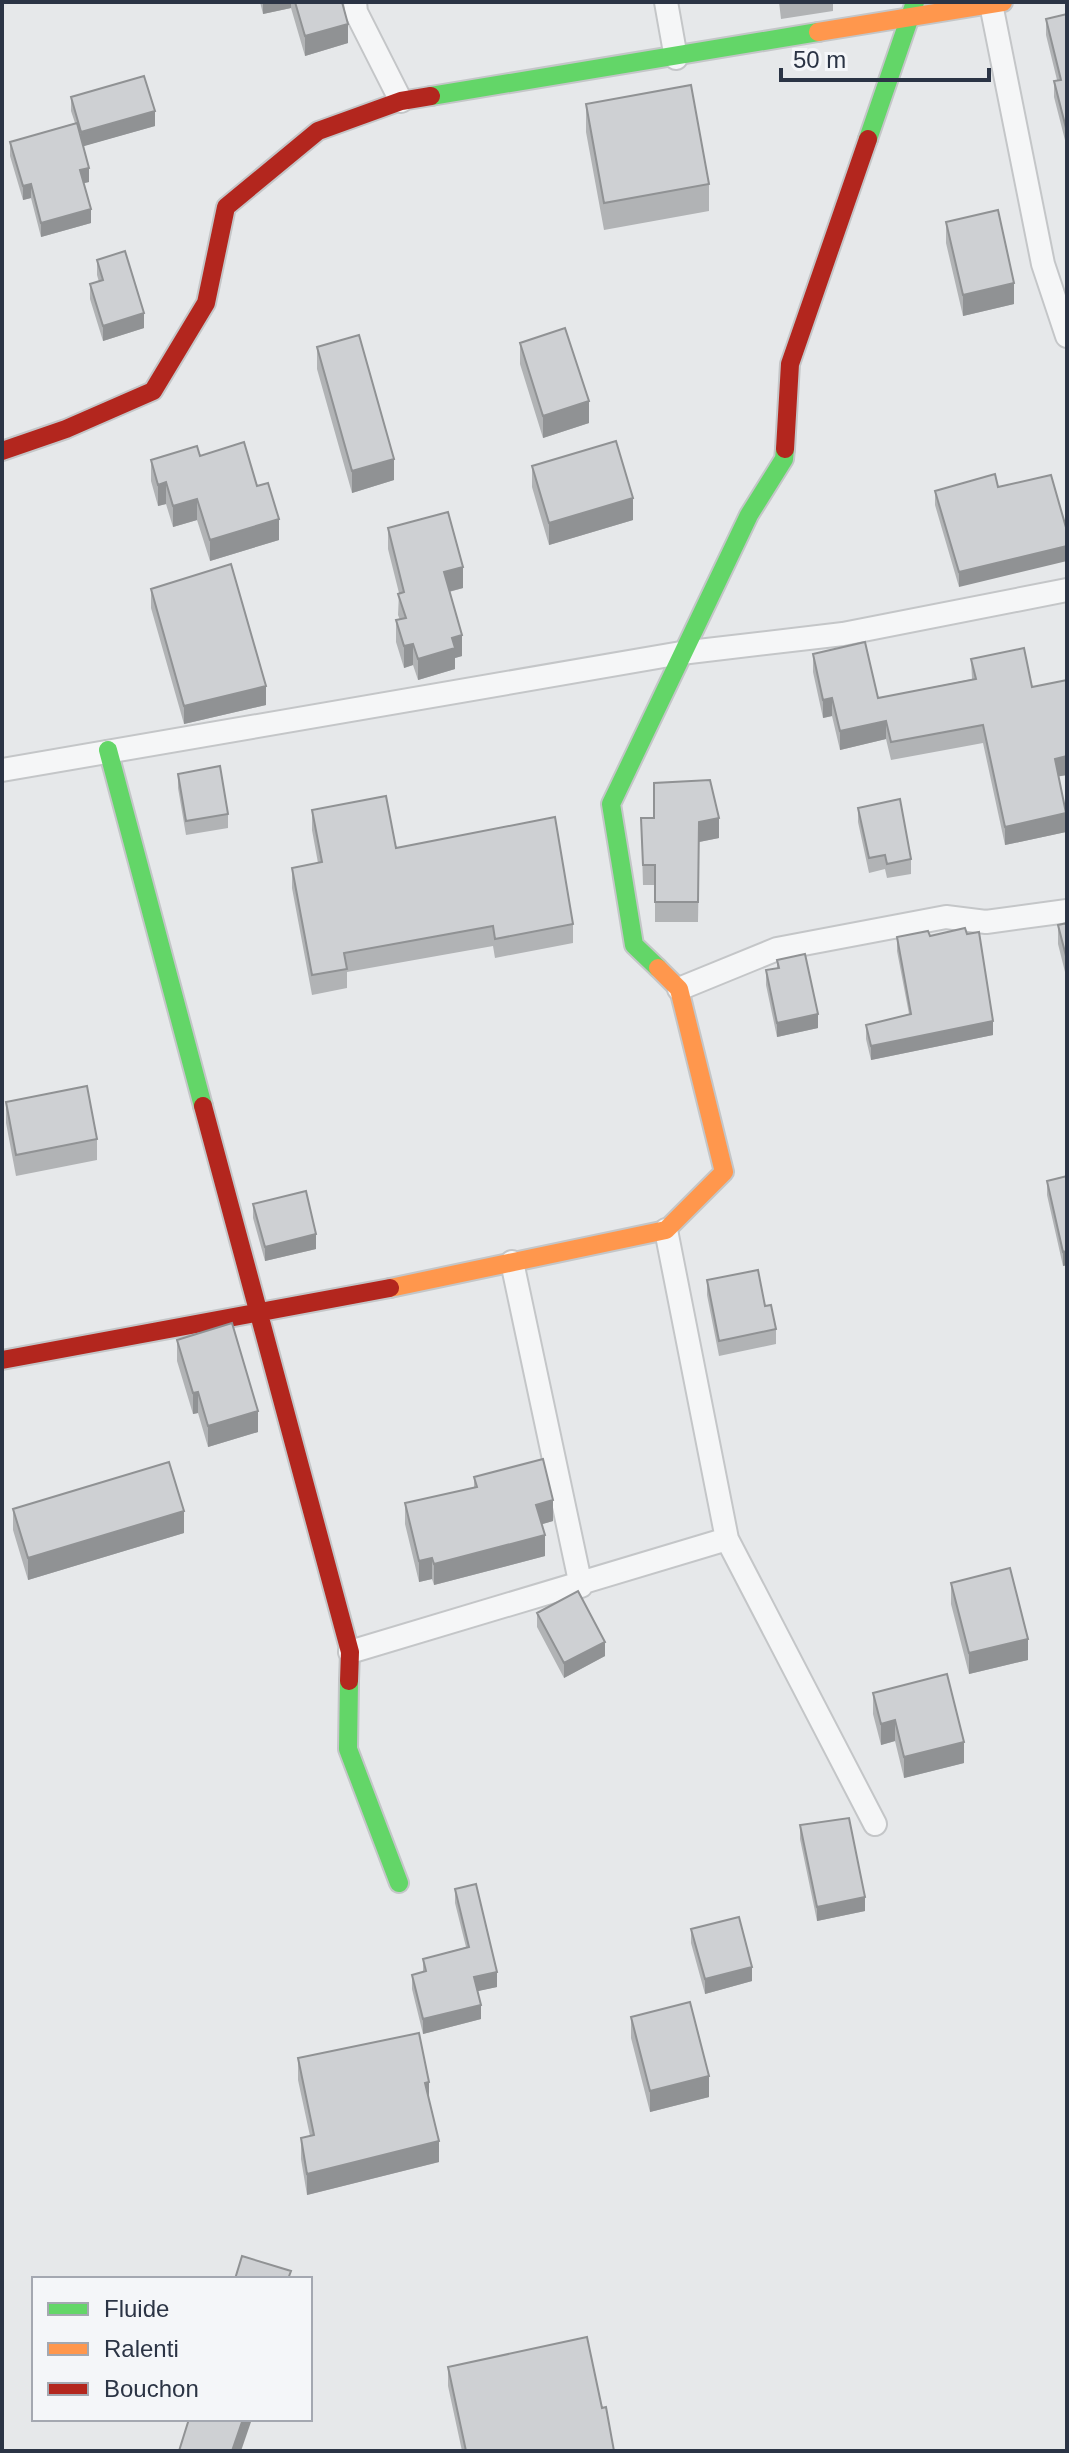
<svg xmlns="http://www.w3.org/2000/svg" width="1069" height="2453" font-family="Arial,sans-serif">
	<style>
		.lines { fill: none; stroke-linecap: round; stroke-linejoin: round }
		.street-casing { stroke: #c4c6c8; stroke-width: 26 }
		.fast-casing { stroke: #c4c6c8; stroke-width: 22 }
		.slow-casing { stroke: #c4c6c8; stroke-width: 22 }
		.jam-casing { stroke: #c4c6c8; stroke-width: 22 }
		.street { stroke: #f5f6f7; stroke-width: 22 }
		.fast { stroke: #63d668; stroke-width: 18 }
		.slow { stroke: #ff974d; stroke-width: 18 }
		.jam { stroke: #b3261e; stroke-width: 18 }
		.wall { fill: #b1b3b5 }
		.shaded-wall { fill: #909294 }
		.building { fill: #ced0d3; stroke: #909294; stroke-width: 2 }
	</style>
	<rect width="100%" height="100%" fill="#e6e8ea"/>
	<g class="lines">
		<defs>
			<path id="street" d="M 355,2 L 356,12 L 401,101
				M 666,2 L 676,58
				M 991,4 L 1043,264 L 1067,336
				M 2,770 L 681,653 L 843,634 L 1067,590
				M 679,989 L 777,949 L 946,917 L 986,922 L 1067,911
				M 666,1230 L 727,1539 L 875,1824
				M 512,1262 L 581,1586
				M 350,1652 L 727,1539"/>
			<path id="fast" d="M 431,96 L 818,32
				M 868,139 L 915,2
				M 108,750 L 203,1106
				M 658,968 L 634,945 L 611,804 L 749,515 L 784,459 L 785,449
				M 349,1681 L 348,1749 L 399,1883"/>
			<path id="slow" d="M 818,32 L 1003,2
				M 390,1288 L 666,1230 L 724,1172 L 679,989 L 658,968"/>
			<path id="jam" d="M 785,449 L 790,364 L 868,139
				M 2,451 L 66,429 L 153,391 L 206,303 L 226,207 L 318,131 L 401,101 L 431,96
				M 203,1106 L 350,1652 L 349,1681
				M 2,1360 L 390,1288"/>
		</defs>
		<!-- street casing -->
		<use href="#street" class="street-casing"/>
		<!-- fast casing -->
		<use href="#fast" class="fast-casing"/>
		<!-- slow casing -->
		<use href="#slow" class="slow-casing"/>
		<!-- jam casing -->
		<use href="#jam" class="jam-casing"/>
		<!-- street -->
		<use href="#street" class="street"/>
		<!-- fast -->
		<use href="#fast" class="fast"/>
		<!-- slow -->
		<use href="#slow" class="slow"/>
		<!-- jam -->
		<use href="#jam" class="jam"/>
	</g>
	<!-- wall -->
	<path class="wall" d="M 260,2 L 342,2 L 348,43 L 305,56 L 291,8 L 263,14 Z
		M 779,2 L 833,2 L 833,11 L 781,19 Z
		M 1067,14 L 1067,148 L 1054,97 L 1054,81 L 1057,80 L 1046,35 L 1046,19 Z
		M 71,97 L 155,126 L 83,146 L 89,182 L 84,183 L 91,223 L 41,237 L 31,198 L 23,200 L 10,156 L 10,142 L 75,123 L 71,111 Z
		M 586,104 L 709,184 L 709,211 L 604,230 L 586,132 Z
		M 946,222 L 1014,304 L 963,316 L 946,243 Z
		M 97,260 L 144,328 L 103,341 L 90,299 L 90,284 L 99,282 L 97,275 Z
		M 520,343 L 589,423 L 543,438 L 520,364 Z
		M 317,347 L 394,480 L 352,493 L 317,369 Z
		M 200,456 L 257,486 L 279,540 L 210,561 L 197,520 L 173,527 L 166,504 L 158,506 L 151,481 L 151,460 Z
		M 532,466 L 633,520 L 549,545 L 532,487 Z
		M 995,474 L 959,587 L 935,505 L 935,491 Z
		M 388,528 L 463,588 L 449,592 L 462,656 L 455,658 L 455,669 L 418,680 L 413,665 L 404,668 L 396,642 L 396,620 L 400,620 L 398,615 L 399,593 L 388,549 Z
		M 151,589 L 266,705 L 184,724 L 151,608 Z
		M 813,654 L 878,698 L 972,679 L 971,659 L 1032,687 L 1067,680 L 1067,775 L 1058,776 L 1066,832 L 1005,845 L 983,743 L 891,760 L 886,739 L 840,750 L 832,716 L 823,718 L 813,672 Z
		M 178,774 L 228,814 L 228,828 L 186,835 L 178,788 Z
		M 858,808 L 911,859 L 911,874 L 887,878 L 885,869 L 869,873 L 858,822 Z
		M 312,810 L 573,924 L 573,943 L 495,958 L 493,946 L 347,972 L 347,988 L 312,995 L 292,888 L 292,868 L 318,863 L 312,830 Z
		M 641,818 L 719,838 L 699,842 L 698,922 L 655,922 L 655,885 L 643,885 Z
		M 1067,923 L 1067,976 L 1066,976 L 1058,944 L 1058,925 Z
		M 967,934 L 993,1035 L 871,1060 L 866,1039 L 866,1025 L 909,1014 L 897,951 L 897,937 Z
		M 777,960 L 818,1028 L 777,1037 L 766,985 L 766,970 L 777,968 Z
		M 6,1102 L 97,1139 L 97,1160 L 16,1176 L 6,1123 Z
		M 1067,1176 L 1067,1265 L 1063,1266 L 1047,1195 L 1047,1181 Z
		M 253,1204 L 316,1249 L 265,1261 L 253,1218 Z
		M 707,1280 L 765,1306 L 776,1329 L 776,1344 L 719,1356 L 707,1295 Z
		M 177,1340 L 258,1432 L 208,1447 L 198,1413 L 193,1414 L 177,1361 Z
		M 474,1477 L 553,1521 L 542,1524 L 545,1556 L 434,1585 L 432,1579 L 419,1582 L 405,1524 L 405,1503 L 474,1488 Z
		M 13,1509 L 184,1533 L 28,1580 L 13,1530 Z
		M 951,1583 L 1028,1660 L 969,1674 L 951,1604 Z
		M 537,1613 L 605,1656 L 564,1678 L 537,1627 Z
		M 873,1693 L 964,1763 L 904,1778 L 895,1741 L 881,1745 L 873,1714 Z
		M 800,1825 L 865,1911 L 817,1921 L 800,1839 Z
		M 455,1889 L 497,1987 L 477,1991 L 481,2019 L 423,2034 L 412,1989 L 412,1975 L 423,1972 L 423,1959 L 466,1947 L 455,1903 Z
		M 691,1929 L 752,1981 L 705,1994 L 691,1943 Z
		M 631,2017 L 709,2097 L 650,2112 L 631,2038 Z
		M 298,2058 L 429,2099 L 439,2162 L 307,2195 L 301,2159 L 301,2138 L 310,2136 L 298,2080 Z
		M 448,2367 L 602,2408 L 614,2451 L 462,2451 L 448,2386 Z"/>
	<!-- shaded-wall -->
	<path class="shaded-wall" d="M 263,2 L 291,2 L 291,8 L 263,14 Z
		M 348,24 L 348,43 L 305,56 L 305,36 Z
		M 155,111 L 155,126 L 81,147 L 81,132 Z
		M 89,168 L 89,182 L 80,184 L 80,170 Z
		M 31,184 L 31,198 L 23,200 L 23,186 Z
		M 91,209 L 91,223 L 41,237 L 41,223 Z
		M 1014,283 L 1014,304 L 963,316 L 963,295 Z
		M 144,313 L 144,328 L 103,341 L 103,326 Z
		M 589,401 L 589,423 L 543,438 L 543,416 Z
		M 394,459 L 394,480 L 352,493 L 352,471 Z
		M 166,482 L 166,504 L 158,506 L 158,485 Z
		M 633,498 L 633,520 L 549,545 L 549,523 Z
		M 197,499 L 197,520 L 173,527 L 173,506 Z
		M 279,519 L 279,540 L 210,561 L 210,540 Z
		M 1067,546 L 1067,561 L 959,587 L 959,572 Z
		M 463,567 L 463,588 L 444,593 L 444,572 Z
		M 462,635 L 462,656 L 455,658 L 455,669 L 418,680 L 418,659 L 452,638 Z
		M 413,644 L 413,665 L 404,668 L 404,646 Z
		M 266,686 L 266,705 L 184,724 L 184,706 Z
		M 832,698 L 832,716 L 823,718 L 823,700 Z
		M 886,721 L 886,739 L 840,750 L 840,731 Z
		M 1067,756 L 1067,775 L 1055,777 L 1055,759 Z
		M 1066,813 L 1066,832 L 1005,845 L 1005,827 Z
		M 719,818 L 719,838 L 699,842 L 698,922 L 699,822 Z
		M 818,1014 L 818,1028 L 777,1037 L 777,1023 Z
		M 993,1021 L 993,1035 L 871,1060 L 871,1046 Z
		M 316,1234 L 316,1249 L 265,1261 L 265,1247 Z
		M 1067,1251 L 1067,1265 L 1063,1266 L 1063,1252 Z
		M 198,1392 L 198,1413 L 193,1414 L 193,1393 Z
		M 258,1411 L 258,1432 L 208,1447 L 208,1426 Z
		M 553,1500 L 553,1521 L 536,1526 L 536,1505 Z
		M 184,1511 L 184,1533 L 28,1580 L 28,1558 Z
		M 545,1535 L 545,1556 L 434,1585 L 434,1564 Z
		M 432,1558 L 432,1579 L 419,1582 L 419,1561 Z
		M 1028,1639 L 1028,1660 L 969,1674 L 969,1653 Z
		M 605,1642 L 605,1656 L 564,1678 L 564,1663 Z
		M 895,1720 L 895,1741 L 881,1745 L 881,1724 Z
		M 964,1742 L 964,1763 L 904,1778 L 904,1757 Z
		M 865,1897 L 865,1911 L 817,1921 L 817,1907 Z
		M 752,1967 L 752,1981 L 705,1994 L 705,1979 Z
		M 497,1972 L 497,1987 L 474,1992 L 474,1977 Z
		M 481,2005 L 481,2019 L 423,2034 L 423,2019 Z
		M 709,2076 L 709,2097 L 650,2112 L 650,2091 Z
		M 429,2082 L 429,2103 L 425,2083 Z
		M 439,2141 L 439,2162 L 307,2195 L 307,2174 Z
		M 243,2419 L 252,2419 L 241,2451 L 232,2451 Z"/>
	<!-- building -->
	<path class="building" d="M 295,2 L 342,2 L 348,24 L 305,36 Z
		M 1067,14 L 1067,132 L 1054,81 L 1061,80 L 1046,19 Z
		M 144,76 L 155,111 L 81,132 L 71,97 Z
		M 691,85 L 709,184 L 604,203 L 586,104 Z
		M 77,123 L 89,168 L 80,170 L 91,209 L 41,223 L 31,184 L 23,186 L 10,142 Z
		M 998,210 L 1014,283 L 963,295 L 946,222 Z
		M 125,251 L 144,313 L 103,326 L 90,284 L 103,280 L 97,260 Z
		M 565,328 L 589,401 L 543,416 L 520,343 Z
		M 359,335 L 394,459 L 352,471 L 317,347 Z
		M 616,441 L 633,498 L 549,523 L 532,466 Z
		M 244,442 L 257,486 L 268,483 L 279,519 L 210,540 L 197,499 L 173,506 L 166,482 L 158,485 L 151,460 L 197,446 L 200,456 Z
		M 995,474 L 998,487 L 1051,475 L 1067,531 L 1067,546 L 959,572 L 935,491 Z
		M 448,512 L 463,567 L 444,572 L 462,635 L 452,638 L 455,648 L 418,659 L 413,644 L 404,646 L 396,620 L 406,618 L 398,594 L 404,592 L 388,528 Z
		M 231,564 L 266,686 L 184,706 L 151,589 Z
		M 865,642 L 878,698 L 976,679 L 971,659 L 1024,648 L 1032,687 L 1067,680 L 1067,756 L 1055,759 L 1066,813 L 1005,827 L 983,725 L 891,742 L 886,721 L 840,731 L 832,698 L 823,700 L 813,654 Z
		M 220,766 L 228,814 L 186,821 L 178,774 Z
		M 710,780 L 719,818 L 699,822 L 698,902 L 655,902 L 655,865 L 643,865 L 641,818 L 654,818 L 654,783 Z
		M 386,796 L 396,848 L 555,817 L 573,924 L 495,939 L 493,926 L 344,953 L 347,969 L 312,975 L 292,868 L 322,862 L 312,810 Z
		M 900,799 L 911,859 L 887,864 L 885,855 L 869,858 L 858,808 Z
		M 1067,923 L 1067,956 L 1066,956 L 1058,925 Z
		M 965,928 L 967,934 L 979,932 L 993,1021 L 871,1046 L 866,1025 L 911,1014 L 897,937 L 928,931 L 930,936 Z
		M 805,954 L 818,1014 L 777,1023 L 766,970 L 779,968 L 777,960 Z
		M 87,1086 L 97,1139 L 16,1155 L 6,1102 Z
		M 1067,1176 L 1067,1251 L 1063,1252 L 1047,1181 Z
		M 306,1191 L 316,1234 L 265,1247 L 253,1204 Z
		M 758,1270 L 765,1306 L 771,1305 L 776,1329 L 719,1341 L 707,1280 Z
		M 232,1323 L 258,1411 L 208,1426 L 198,1392 L 193,1393 L 177,1340 Z
		M 543,1459 L 553,1500 L 536,1505 L 545,1535 L 434,1564 L 432,1558 L 419,1561 L 405,1503 L 477,1487 L 474,1477 Z
		M 169,1462 L 184,1511 L 28,1558 L 13,1509 Z
		M 1010,1568 L 1028,1639 L 969,1653 L 951,1583 Z
		M 578,1591 L 605,1642 L 564,1663 L 537,1613 Z
		M 947,1674 L 964,1742 L 904,1757 L 895,1720 L 881,1724 L 873,1693 Z
		M 849,1818 L 865,1897 L 817,1907 L 800,1825 Z
		M 476,1884 L 497,1972 L 474,1977 L 481,2005 L 423,2019 L 412,1975 L 426,1971 L 423,1959 L 469,1947 L 455,1889 Z
		M 739,1917 L 752,1967 L 705,1979 L 691,1929 Z
		M 690,2002 L 709,2076 L 650,2091 L 631,2017 Z
		M 419,2033 L 429,2082 L 425,2083 L 439,2141 L 307,2174 L 301,2138 L 314,2135 L 298,2058 Z
		M 242,2256 L 291,2271 L 288,2279 L 235,2279 Z
		M 587,2337 L 602,2408 L 606,2407 L 614,2451 L 466,2451 L 448,2367 Z
		M 189,2419 L 243,2419 L 232,2451 L 179,2451 Z"/>
	<!-- border -->
	<rect width="1069" height="2453" fill="none" stroke="#2b3445" stroke-width="8"/>
	<!-- legend -->
	<rect x="32" y="2277" width="280" height="144" fill="#f4f6f9" stroke="#a4a8b1" stroke-width="2"/>
	<rect x="48" y="2303" width="40" height="12" fill="#63d668" stroke="#a4a8b1" stroke-width="2"/>
	<text x="104" y="2317" font-size="24" fill="#2b3445">Fluide</text>
	<rect x="48" y="2343" width="40" height="12" fill="#ff974d" stroke="#a4a8b1" stroke-width="2"/>
	<text x="104" y="2357" font-size="24" fill="#2b3445">Ralenti</text>
	<rect x="48" y="2383" width="40" height="12" fill="#b3261e" stroke="#a4a8b1" stroke-width="2"/>
	<text x="104" y="2397" font-size="24" fill="#2b3445">Bouchon</text>
	<!-- scale -->
	<path d="M781 68v12h208v-12" fill="none" stroke="#2b3445" stroke-width="4"/>
	<text x="793" y="68" font-size="24" fill="#2b3445" stroke="#f4f6f9" stroke-width="6" paint-order="stroke">50 m</text>
</svg>
